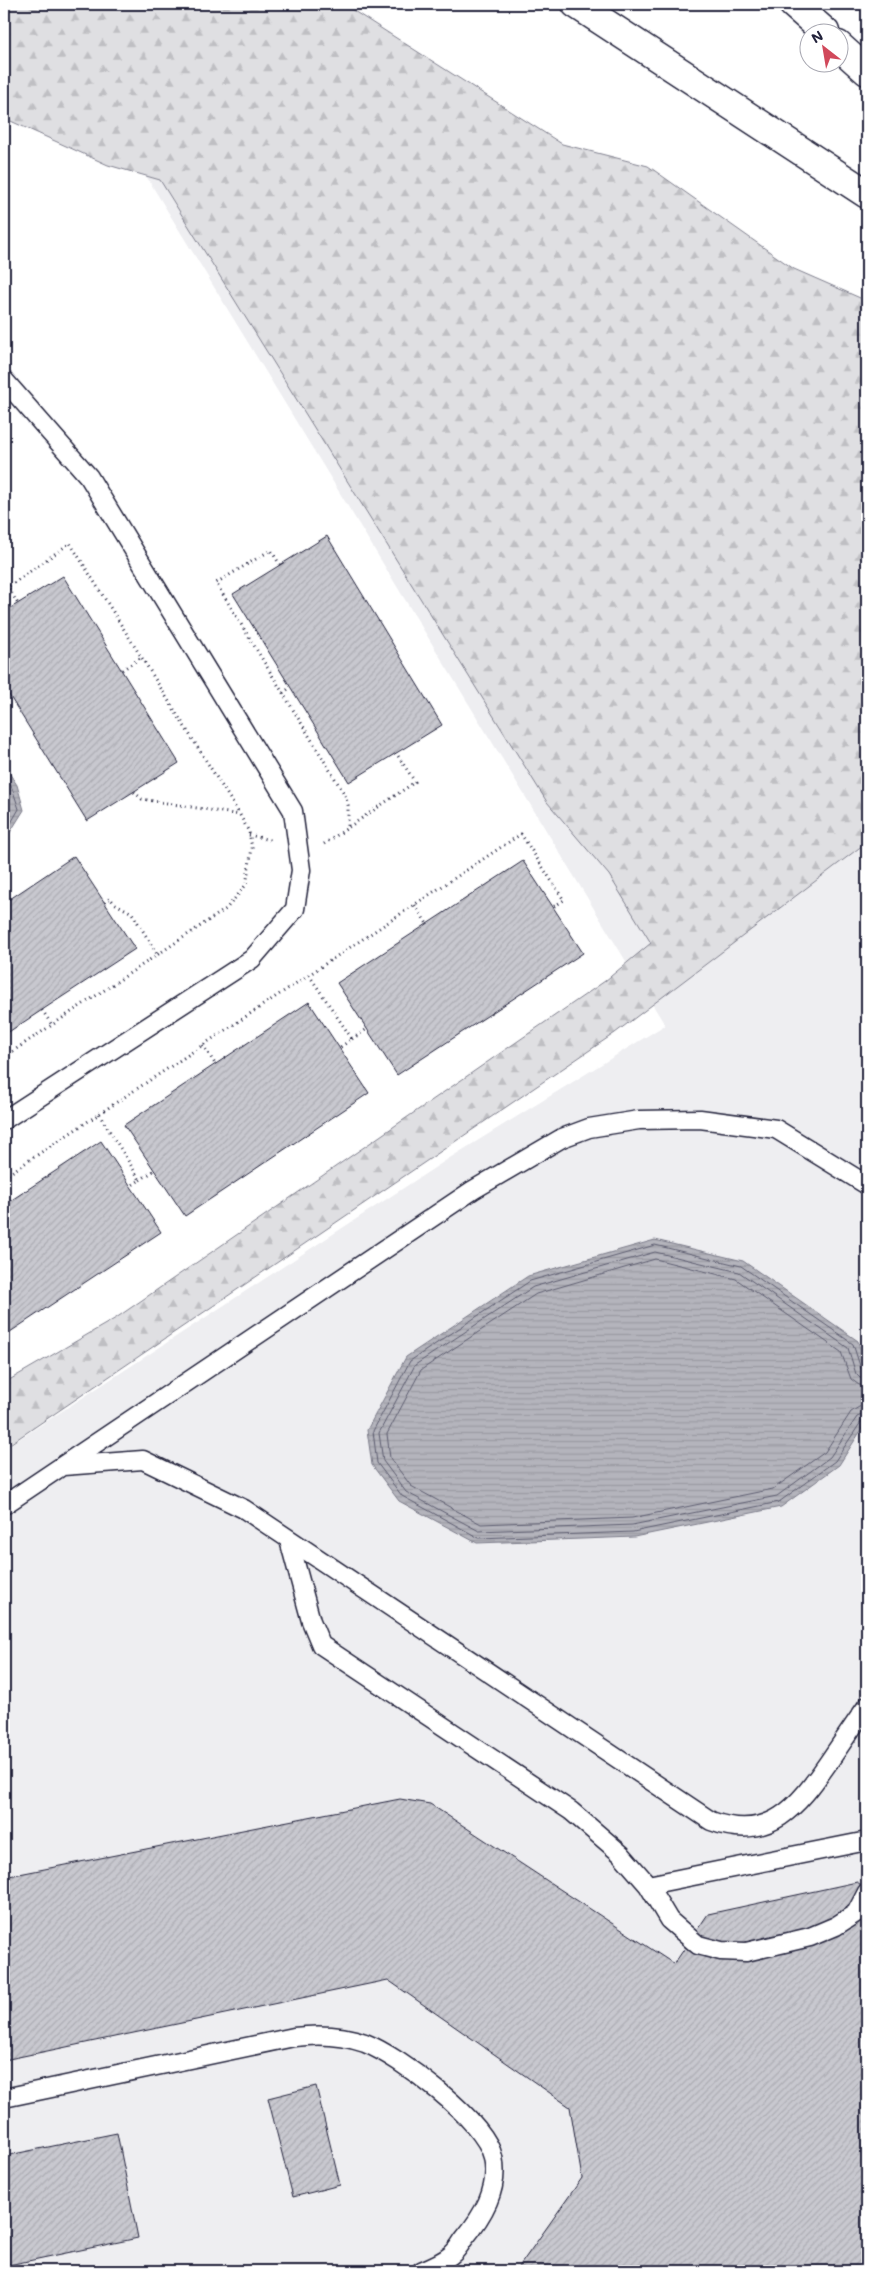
<svg xmlns="http://www.w3.org/2000/svg" width="871" height="2275" font-family="Mali,sans-serif">
	<style>
		.built { fill: #eeeef1 }
		.forest { fill: url(#forest-firs); stroke: #80808e }
		.water { fill: url(#water-rules); stroke: #7a7a88 }
		.lines { fill: none; stroke-linecap: round; stroke-linejoin: round }
		.shore { stroke: #5c5c6f; stroke-width: 1 }
		.building { fill: url(#building-hatch); stroke: #22223b }
		.lane-casing { stroke: #22223b; stroke-width: 21 }
		.highway-casing { stroke: #22223b; stroke-width: 31 }
		.path { stroke: #22223b; stroke-width: 3; stroke-dasharray: 1 4; stroke-linecap: butt }
		.lane { stroke: #fff; stroke-width: 18 }
		.highway { stroke: #fff; stroke-width: 28 }
	</style>
	<defs>
		<pattern id="forest-firs" width="22" height="20" patternUnits="userSpaceOnUse" patternTransform="scale(1.25)"><rect width="22" height="20" fill="#dfdfe2"/><path d="M5 1l3.5 6h-7zM16 11l3.5 6h-7z" fill="#bfbfc3"/></pattern>
		<pattern id="water-rules" width="6" height="5" patternUnits="userSpaceOnUse" patternTransform="scale(1.25)"><rect width="6" height="5" fill="#b4b4bc"/><path d="M0 2.5h6" fill="none" stroke="#9a9aa2"/></pattern>
		<pattern id="building-hatch" width="6" height="6" patternUnits="userSpaceOnUse" patternTransform="scale(1.25)"><rect width="6" height="6" fill="#c8c8cf"/><path d="M-1 1l2-2M0 6l6-6M5 7l2-2" fill="none" stroke="#acacb3"/></pattern>
	</defs>
	<rect width="100%" height="100%" fill="#fff"/>
	<filter id="ink" filterUnits="userSpaceOnUse"><feTurbulence type="fractalNoise" baseFrequency=".02" numOctaves="2"/><feDisplacementMap in="SourceGraphic" scale="10" xChannelSelector="R" yChannelSelector="G"/><feConvolveMatrix kernelMatrix="1 2 1 2 8 2 1 2 1" color-interpolation-filters="sRGB"/></filter>
	<g filter="url(#ink)">
		<!-- built -->
		<path class="built" d="M 41,4 L 867,392 L 867,2271 L 4,2271 L 4,1449 L 448,1159 L 665,1025 Z"/>
		<!-- forest -->
		<path class="forest" d="M 4,4 L 343,4 L 562,144 L 648,166 L 794,269 L 867,301 L 867,842 L 615,1033 L 4,1448 L 4,1383 L 116,1318 L 605,981 L 651,943 L 609,875 L 547,802 L 160,180 L 108,165 L 4,118 Z"/>
		<!-- water -->
		<path class="water" d="M 4,765 L 17,785 L 24,810 L 4,842 Z
			M 655,1240 L 743,1261 L 858,1341 L 867,1376 L 867,1421 L 839,1465 L 781,1507 L 634,1537 L 477,1543 L 399,1501 L 372,1465 L 367,1430 L 406,1357 L 528,1276 Z"/>
		<g class="lines">
			<!-- shore -->
			<path class="shore" d="M 4,774 L 12,788 L 19,809 L 4,835
				M 867,1373 L 861,1369 L 853,1344 L 741,1266 L 655,1245 L 530,1281 L 410,1361 L 373,1431 L 377,1463 L 402,1496 L 479,1538 L 633,1532 L 779,1502 L 835,1461 L 861,1422 L 867,1419
				M 867,1379 L 860,1378 L 856,1374 L 848,1348 L 739,1272 L 655,1252 L 533,1287 L 415,1365 L 379,1433 L 383,1461 L 406,1492 L 479,1531 L 632,1525 L 777,1496 L 830,1457 L 857,1417 L 867,1413
				M 867,1386 L 859,1385 L 851,1379 L 841,1352 L 736,1279 L 655,1259 L 536,1294 L 421,1370 L 387,1434 L 390,1458 L 411,1486 L 481,1524 L 632,1518 L 773,1489 L 825,1452 L 851,1412 L 859,1407 L 867,1405"/>
		</g>
		<!-- building -->
		<path class="building" d="M 327,536 L 442,725 L 349,782 L 233,594 Z
			M 63,576 L 179,763 L 87,821 L 4,687 L 4,612 Z
			M 74,856 L 135,949 L 4,1035 L 4,903 Z
			M 523,861 L 583,953 L 397,1075 L 337,983 Z
			M 309,1002 L 369,1093 L 185,1216 L 124,1125 Z
			M 101,1141 L 161,1232 L 4,1336 L 4,1205 Z
			M 400,1799 L 430,1804 L 674,1964 L 708,1914 L 857,1882 L 867,1889 L 867,2271 L 516,2271 L 582,2178 L 570,2107 L 388,1980 L 4,2060 L 4,1877 Z
			M 316,2086 L 340,2185 L 293,2197 L 268,2098 Z
			M 117,2133 L 138,2238 L 4,2266 L 4,2156 Z"/>
		<g class="lines">
			<defs>
				<path id="lane" d="M 4,380 L 89,477 L 293,811 L 301,870 L 295,909 L 252,959 L 4,1120
					M 63,1466 L 143,1460 L 244,1509 L 711,1821 C 770,1843 798,1806 828,1763 C 841,1744 854,1725 867,1706
					M 4,1505 L 473,1190 L 562,1138 L 589,1128 L 639,1120 L 700,1119 L 776,1129 L 867,1185
					M 289,1540 L 311,1621 L 321,1645 L 571,1811 L 621,1854 L 648,1885 L 669,1920 L 698,1945 L 721,1951 L 746,1952 L 810,1937 L 836,1926 L 856,1913 L 867,1892
					M 648,1885 L 867,1841
					M 4,2098 L 294,2037 C 318,2034 343,2035 365,2043 C 400,2057 485,2120 493,2157 C 500,2189 482,2217 463,2240 C 460,2245 456,2251 451,2255 C 443,2262 431,2267 421,2271"/>
				<path id="highway" d="M 576,4 L 867,194
					M 793,4 L 825,32
					M 838,45 L 867,71"/>
			</defs>
			<!-- lane casing -->
			<use href="#lane" class="lane-casing"/>
			<!-- highway casing -->
			<use href="#highway" class="highway-casing"/>
			<!-- path -->
			<path class="path" d="M 280,565 L 271,550 L 216,583 L 345,795 L 348,805 L 348,828
				M 122,670 L 142,657
				M 283,693 L 291,687
				M 134,792 L 142,799 L 240,815
				M 249,835 L 270,840
				M 324,844 L 415,782 L 396,753
				M 105,903 L 110,898 L 114,903 L 132,913 L 157,954
				M 415,905 L 427,924
				M 309,975 L 352,1039 L 339,1048
				M 42,1010 L 52,1025
				M 352,1039 L 367,1029
				M 203,1045 L 215,1064
				M 4,1057 L 226,909 L 246,885 L 252,848 L 249,832 L 240,815 L 70,543 L 8,587 L 18,604
				M 99,1114 L 140,1180 L 131,1186
				M 4,1177 L 521,834 L 564,900 L 553,907
				M 140,1180 L 155,1170
				M 4,1194 L 9,1202"/>
			<!-- lane -->
			<use href="#lane" class="lane"/>
			<!-- highway -->
			<use href="#highway" class="highway"/>
		</g>
	</g>
	<!-- margin -->
	<rect width="871" height="2275" fill="none" stroke="#fff" stroke-width="20"/>
	<rect x="10" y="10" width="851" height="2255" fill="none" stroke="#22223b" stroke-width="2" filter="url(#ink)"/>
	<!-- north arrow -->
	<g transform="translate(824 48) rotate(329)"><circle r="24" fill="#ffffff" stroke="#a7a7b1"/>
	<path d="M0-4L9 19L0 12L-9 19Z" fill="#d1495b"/>
	<text y="-8" font-size="14" font-weight="bold" text-anchor="middle" fill="#22223b">N</text>
	</g>
</svg>
